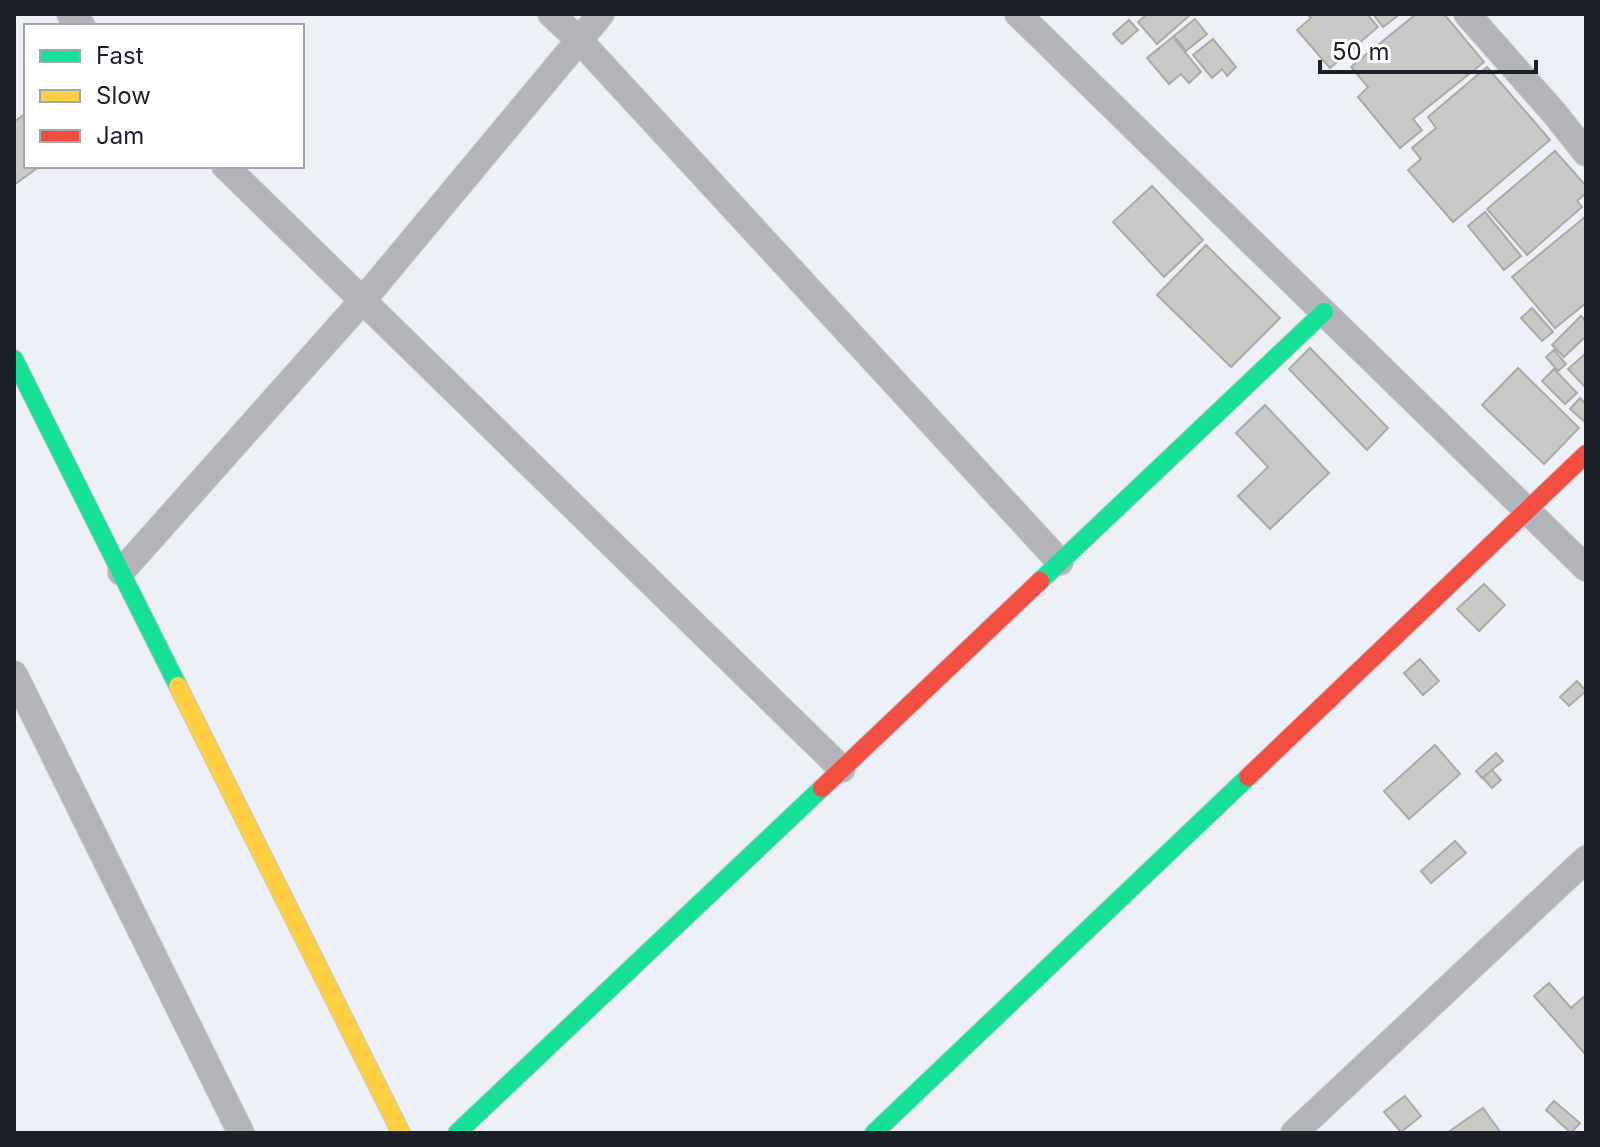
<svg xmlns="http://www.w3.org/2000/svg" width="1600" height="1147" font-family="Inter,sans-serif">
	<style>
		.building { fill: #c9cac7; stroke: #aaaaa8; stroke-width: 2 }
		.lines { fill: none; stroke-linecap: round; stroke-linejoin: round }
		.street-casing { stroke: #c9cbd1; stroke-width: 28 }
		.fast-casing { stroke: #c9cbd1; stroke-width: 20 }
		.slow-casing { stroke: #c9cbd1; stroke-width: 20 }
		.jam-casing { stroke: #c9cbd1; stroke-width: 20 }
		.street { stroke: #b2b4ba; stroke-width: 26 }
		.fast { stroke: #16e098; stroke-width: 18 }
		.slow { stroke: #ffcf43; stroke-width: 18 }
		.jam { stroke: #f24e42; stroke-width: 18 }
	</style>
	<rect width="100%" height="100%" fill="#eef0f7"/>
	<!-- building -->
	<path class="building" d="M 1147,14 L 1191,14 L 1157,44 L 1138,22 Z
		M 1307,14 L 1367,14 L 1378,27 L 1330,68 L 1297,30 L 1311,18 Z
		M 1373,14 L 1400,14 L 1383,27 Z
		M 1416,14 L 1444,14 L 1484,62 L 1413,119 L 1422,130 L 1400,148 L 1358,97 L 1368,87 L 1351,67 Z
		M 1195,19 L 1207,34 L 1186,51 L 1174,36 Z
		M 1129,20 L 1138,30 L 1122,44 L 1113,34 Z
		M 1173,37 L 1201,72 L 1189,83 L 1181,74 L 1169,84 L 1147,58 Z
		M 1213,39 L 1236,67 L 1227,76 L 1222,69 L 1212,78 L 1193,55 Z
		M 1487,67 L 1550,140 L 1453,222 L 1408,170 L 1421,159 L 1412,148 L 1436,128 L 1428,117 Z
		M 26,113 L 26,166 L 40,166 L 14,185 L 14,122 Z
		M 1555,151 L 1586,186 L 1586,193 L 1577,201 L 1582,207 L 1527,255 L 1487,209 Z
		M 1152,186 L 1203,240 L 1164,277 L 1113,222 Z
		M 1485,212 L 1521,256 L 1504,270 L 1468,226 Z
		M 1586,216 L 1586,303 L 1555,328 L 1512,277 Z
		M 1206,245 L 1280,318 L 1231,367 L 1157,295 Z
		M 1532,308 L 1553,332 L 1542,341 L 1521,318 Z
		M 1581,316 L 1586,321 L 1586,336 L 1564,357 L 1552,345 Z
		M 1310,348 L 1388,428 L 1367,450 L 1289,369 Z
		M 1554,350 L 1566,364 L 1558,371 L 1546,357 Z
		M 1586,353 L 1586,388 L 1568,369 Z
		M 1518,368 L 1579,428 L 1544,464 L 1482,405 Z
		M 1554,369 L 1577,393 L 1565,404 L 1542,381 Z
		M 1580,398 L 1586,404 L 1586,423 L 1570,409 Z
		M 1265,405 L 1329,473 L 1270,529 L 1238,496 L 1268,467 L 1236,433 Z
		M 1484,584 L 1505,605 L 1479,631 L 1457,609 Z
		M 1420,659 L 1439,681 L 1423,695 L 1404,673 Z
		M 1577,681 L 1586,691 L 1569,706 L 1560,697 Z
		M 1435,745 L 1460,774 L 1409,819 L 1384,791 Z
		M 1496,753 L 1503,761 L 1482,778 L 1476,771 Z
		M 1492,770 L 1501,780 L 1492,788 L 1483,778 Z
		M 1455,841 L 1466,853 L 1431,883 L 1421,871 Z
		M 1549,983 L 1571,1008 L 1586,995 L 1586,1055 L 1534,996 Z
		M 1405,1096 L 1421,1116 L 1401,1132 L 1384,1112 Z
		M 1554,1101 L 1580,1123 L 1571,1133 L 1546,1110 Z
		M 1483,1108 L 1501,1133 L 1447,1133 Z"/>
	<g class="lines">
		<defs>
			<path id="street" d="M 70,14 L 82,26
				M 551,14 L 579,40 L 1060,562
				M 1018,14 L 1586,568
				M 1467,14 L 1555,114 L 1586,153
				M 225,166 L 842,769
				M 121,572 L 363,300 L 601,14
				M 14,674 L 241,1133
				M 1294,1133 L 1586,859"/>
			<path id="fast" d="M 14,359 L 178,686
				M 1040,581 L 1324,312
				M 457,1133 L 822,788
				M 874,1133 L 1248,777"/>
			<path id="slow" d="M 178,686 L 401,1133"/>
			<path id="jam" d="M 1248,777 L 1586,454
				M 822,788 L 1040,581"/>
		</defs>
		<!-- street casing -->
		<use href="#street" class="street-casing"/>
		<!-- fast casing -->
		<use href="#fast" class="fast-casing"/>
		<!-- slow casing -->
		<use href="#slow" class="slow-casing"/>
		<!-- jam casing -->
		<use href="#jam" class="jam-casing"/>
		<!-- street -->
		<use href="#street" class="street"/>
		<!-- fast -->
		<use href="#fast" class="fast"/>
		<!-- slow -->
		<use href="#slow" class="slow"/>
		<!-- jam -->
		<use href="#jam" class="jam"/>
	</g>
	<!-- border -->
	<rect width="1600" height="1147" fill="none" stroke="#1c202b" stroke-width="32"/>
	<!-- legend -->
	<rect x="24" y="24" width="280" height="144" fill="#ffffff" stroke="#a4a6aa" stroke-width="2"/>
	<rect x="40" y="50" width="40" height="12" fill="#16e098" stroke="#a4a6aa" stroke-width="2"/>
	<text x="96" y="64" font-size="24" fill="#1c202b">Fast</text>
	<rect x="40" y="90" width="40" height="12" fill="#ffcf43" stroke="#a4a6aa" stroke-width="2"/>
	<text x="96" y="104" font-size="24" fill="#1c202b">Slow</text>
	<rect x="40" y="130" width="40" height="12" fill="#f24e42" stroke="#a4a6aa" stroke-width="2"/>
	<text x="96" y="144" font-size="24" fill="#1c202b">Jam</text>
	<!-- scale -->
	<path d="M1320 60v12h216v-12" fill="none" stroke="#1c202b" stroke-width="4"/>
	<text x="1332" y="60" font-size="24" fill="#1c202b" stroke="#ffffff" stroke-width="6" paint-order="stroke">50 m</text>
</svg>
